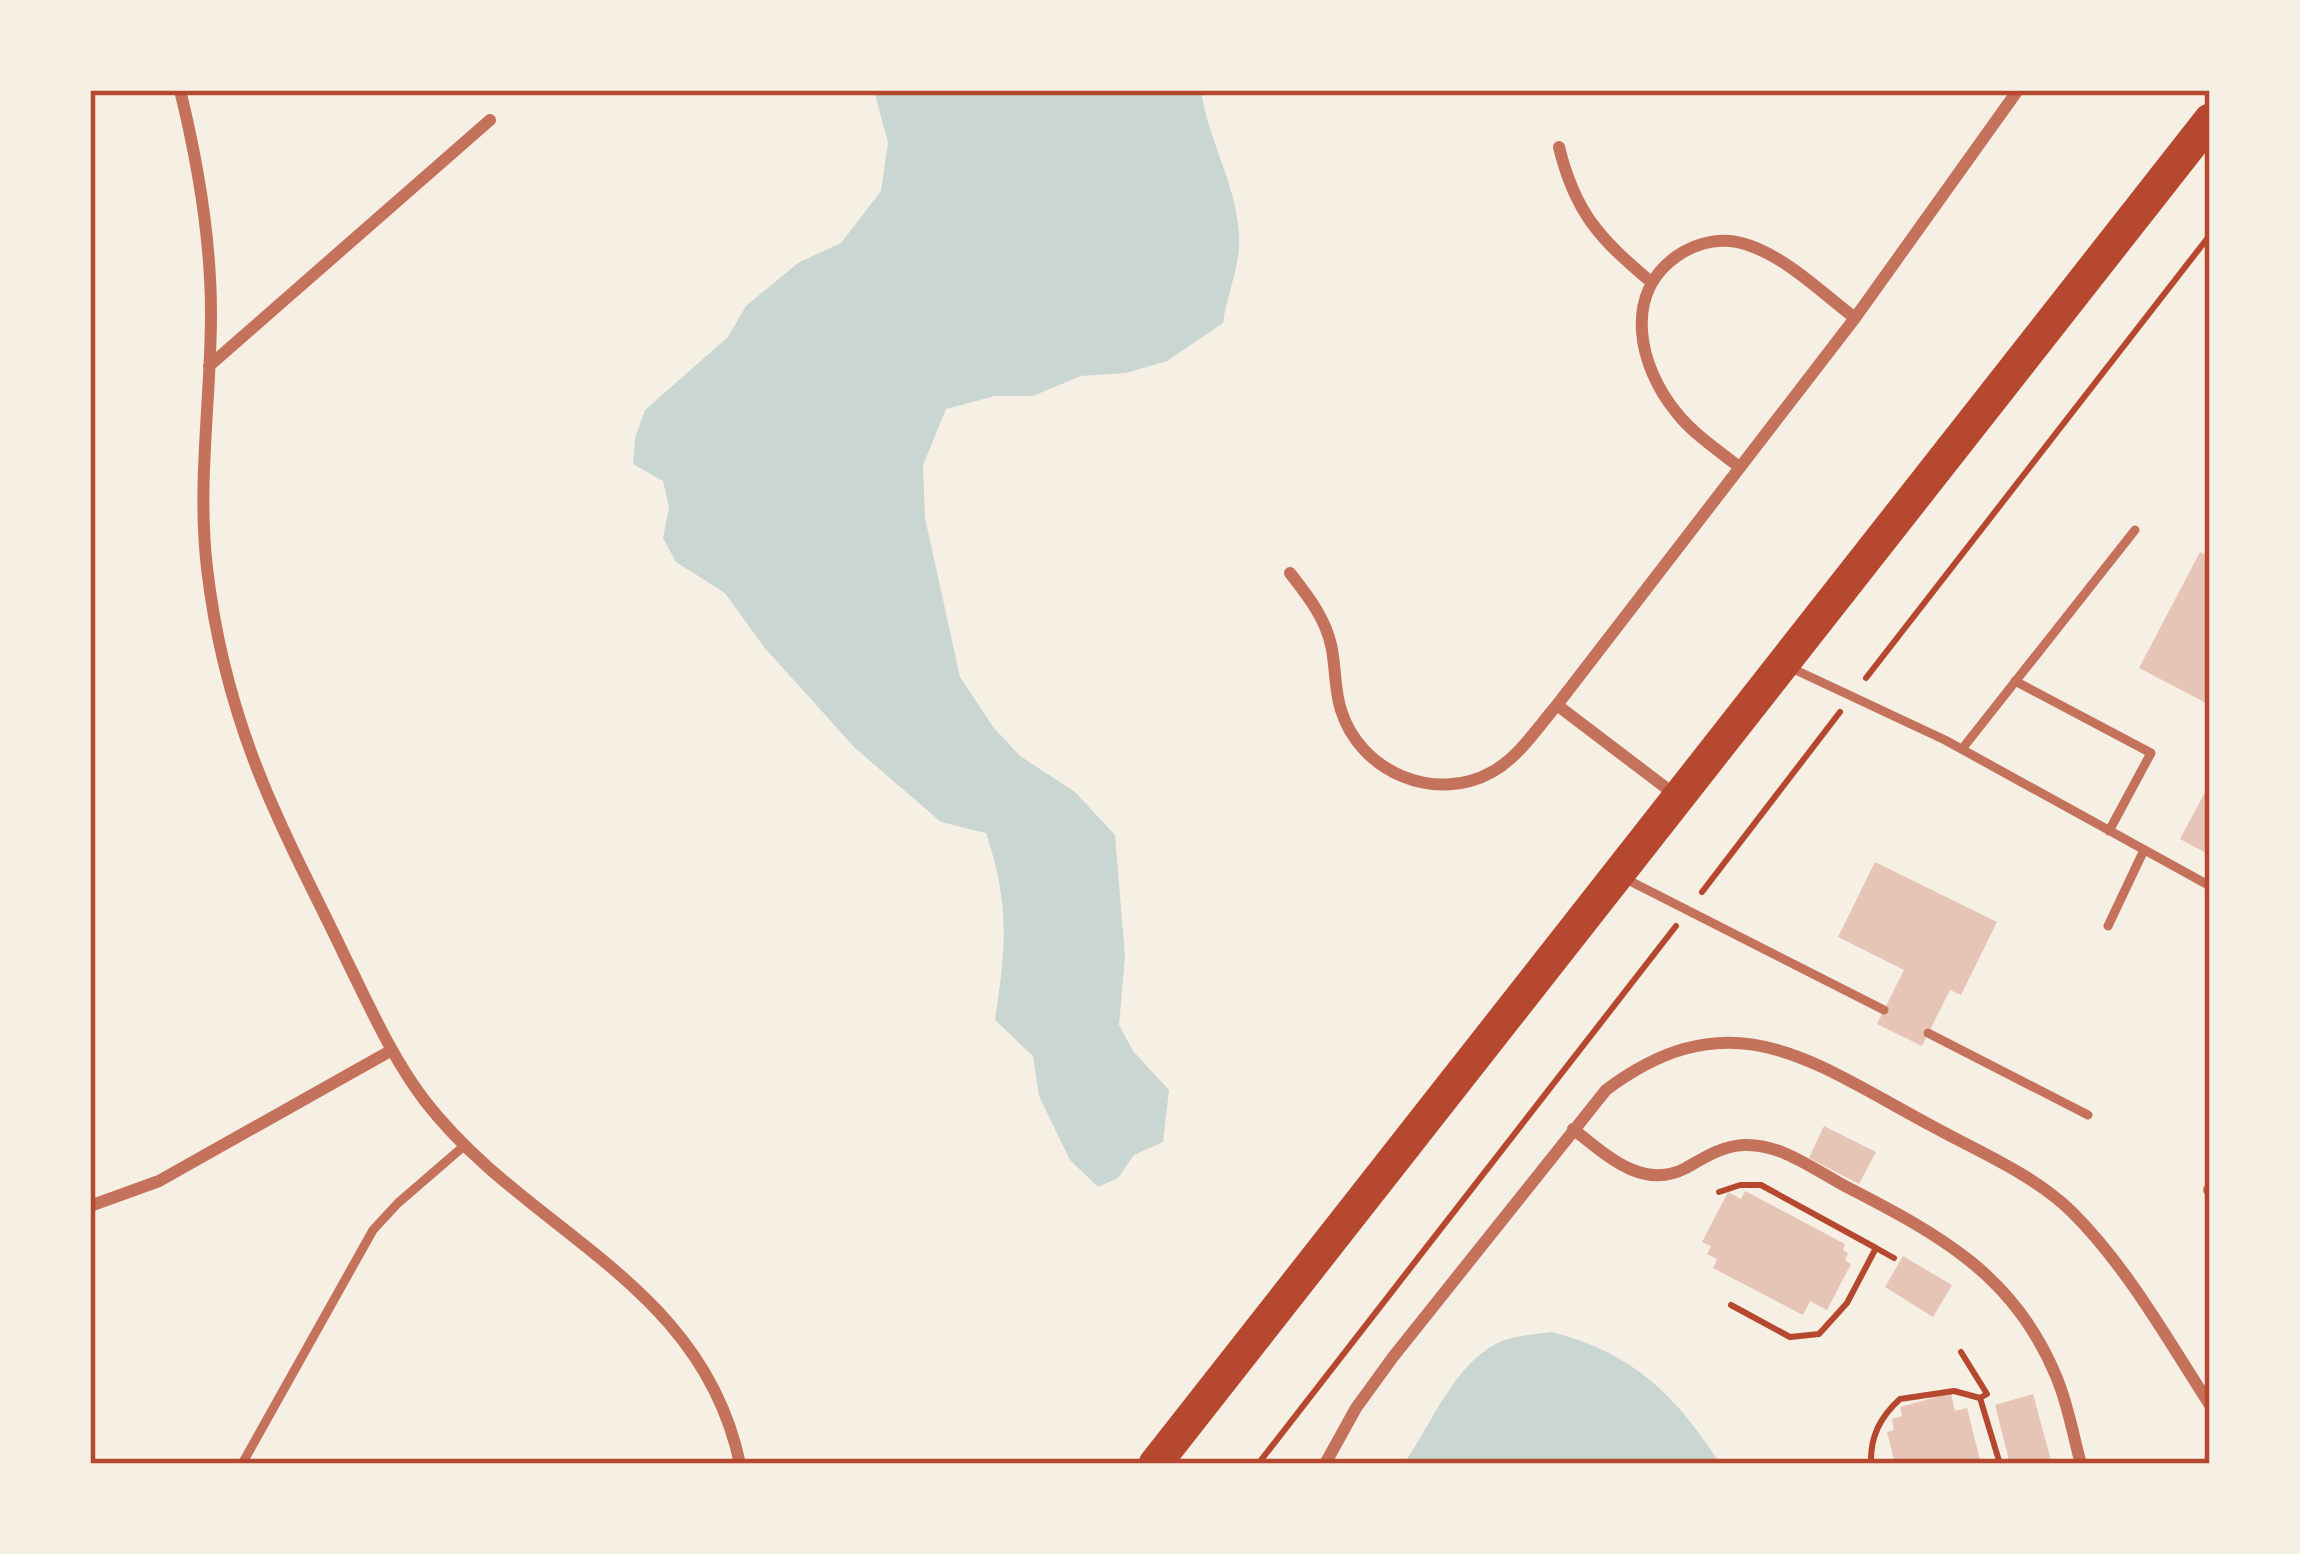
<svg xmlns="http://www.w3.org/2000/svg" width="2300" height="1554" font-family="'Alegreya Sans',sans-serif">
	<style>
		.water { fill: #c9d6d2 }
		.building { fill: #e6c5b7 }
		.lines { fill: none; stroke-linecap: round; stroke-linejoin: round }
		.path { stroke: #b5482f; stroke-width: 6 }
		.service { stroke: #c5725c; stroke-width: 9 }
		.minor { stroke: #c5725c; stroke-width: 12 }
		.trunk { stroke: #b5482f; stroke-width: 33 }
		.neatline { fill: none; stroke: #b5482f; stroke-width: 4.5 }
	</style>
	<rect width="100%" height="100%" fill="#f6efe4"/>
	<!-- water -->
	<path class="water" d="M 874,90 L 1201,90 C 1208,143 1242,193 1239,248 C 1238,269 1226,299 1223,323 L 1167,361 L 1126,373 L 1081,376 L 1033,396 L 995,396 L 946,409 L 923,465 L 925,518 L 960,677 L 993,727 L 1020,756 L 1075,792 L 1115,835 L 1125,956 L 1119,1025 L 1133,1051 L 1169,1090 L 1163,1142 L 1134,1155 L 1118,1178 L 1098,1187 L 1070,1160 L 1039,1096 L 1033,1056 L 995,1020 C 1006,947 1010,905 986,833 L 941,822 L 855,748 L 764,647 L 725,593 L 676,562 L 663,538 L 669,507 L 663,481 L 633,464 L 635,438 L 645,410 L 728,337 L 746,306 L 798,263 L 841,243 L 881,191 L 888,143 Z
		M 1552,1332 C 1632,1352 1677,1396 1720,1464 L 1404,1464 C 1431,1425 1457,1357 1505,1340 C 1520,1335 1537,1334 1552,1332 Z"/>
	<!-- building -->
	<path class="building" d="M 2200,552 L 2210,557 L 2210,705 L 2139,668 Z
		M 2210,783 L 2210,855 L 2180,839 Z
		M 1875,862 L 1997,922 L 1961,995 L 1950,990 L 1922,1046 L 1877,1024 L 1904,970 L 1838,937 Z
		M 1824,1126 L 1876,1152 L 1859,1184 L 1809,1158 Z
		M 1745,1191 L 1845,1244 L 1843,1250 L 1848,1253 L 1845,1260 L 1851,1264 L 1827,1310 L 1810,1301 L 1803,1315 L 1713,1268 L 1717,1259 L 1707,1254 L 1711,1246 L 1702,1242 L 1728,1192 L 1741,1199 Z
		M 1903,1256 L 1952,1285 L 1933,1317 L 1885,1287 Z
		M 1951,1393 L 1955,1411 L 1967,1408 L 1981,1464 L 1895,1464 L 1887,1432 L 1894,1430 L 1892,1419 L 1902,1416 L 1900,1407 Z
		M 2033,1394 L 2052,1464 L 2010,1464 L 1995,1405 Z"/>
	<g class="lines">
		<!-- path -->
		<path class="path" d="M 1866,678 L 2210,235
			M 1702,892 L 1840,712
			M 1719,1192 L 1740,1185 L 1761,1185 L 1876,1248 L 1847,1303 L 1819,1334 L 1790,1337 L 1731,1305
			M 1876,1248 L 1894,1258
			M 1980,1398 L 2000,1464
			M 1258,1464 L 1676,926
			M 1871,1464 C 1870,1437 1880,1417 1900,1399 L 1954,1391 L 1980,1398 L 1987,1394 L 1961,1352"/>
		<!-- service -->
		<path class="service" d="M 1787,666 L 1945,740 L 2210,886
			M 2015,681 L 2151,753 L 2109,831
			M 1962,749 L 2135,530
			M 1622,877 L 1884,1010
			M 2108,926 L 2144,850
			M 1928,1033 L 2088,1115
			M 242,1464 L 373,1230 L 398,1203 L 464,1146"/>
		<!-- minor -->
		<path class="minor" d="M 180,90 C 198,163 211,238 211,314 C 211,399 197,483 207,568 C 217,655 242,740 279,820 C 300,867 324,912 346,959 C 370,1007 392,1058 425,1101 C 527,1233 702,1281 740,1464
			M 1559,147 C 1575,213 1600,239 1651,282
			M 209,366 L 490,120
			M 1739,467 C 1718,450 1693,434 1676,412 C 1639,367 1622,294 1677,256 C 1697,242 1724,236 1748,245 C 1787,258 1822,293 1855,318
			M 1290,573 C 1307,595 1325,617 1331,645 C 1336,666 1334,689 1341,710 C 1360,772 1435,804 1492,772 C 1519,757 1537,728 1557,705 L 1855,318 L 2018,90
			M 1557,705 L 1678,797
			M 1573,1129 C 1605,1154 1642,1191 1686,1168 C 1705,1157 1722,1146 1744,1145 C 1780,1143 1815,1170 1845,1186 C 1938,1234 2014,1274 2056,1376 C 2068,1404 2073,1435 2081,1464
			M 2209,1190 L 2210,1190
			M 90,1206 L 159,1181 L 392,1050
			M 1325,1464 L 1356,1408 L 1393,1357 L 1606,1090 C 1733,995 1812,1062 1932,1126 C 1979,1152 2033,1174 2072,1212 C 2128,1268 2167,1339 2210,1405"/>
		<!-- trunk -->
		<path class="trunk" d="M 1155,1464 L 2210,120"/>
	</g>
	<!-- border -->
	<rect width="2300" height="1554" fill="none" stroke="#f6efe4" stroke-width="186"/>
	<rect x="93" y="93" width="2114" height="1368" class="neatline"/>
</svg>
